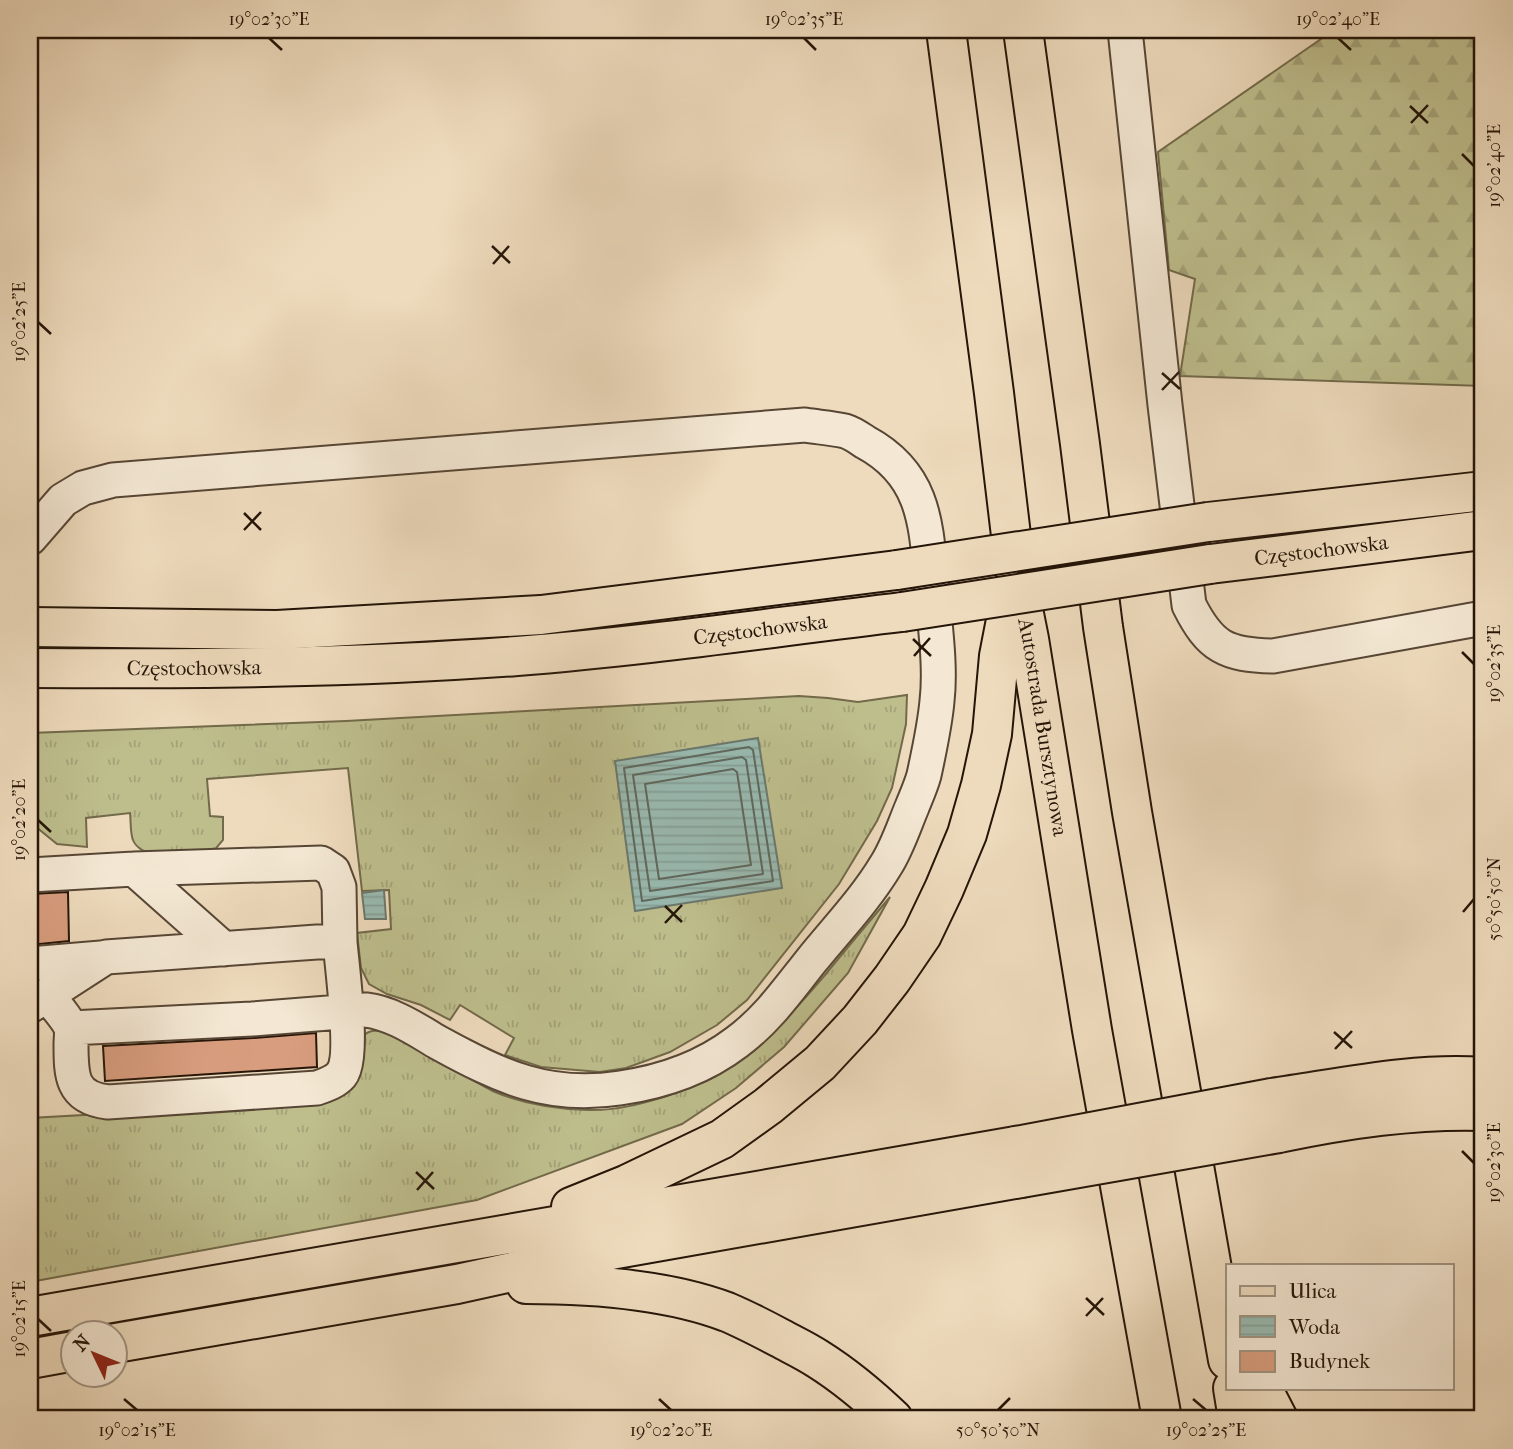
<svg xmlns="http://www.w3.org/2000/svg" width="1513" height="1449" font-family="'IM FELL French Canon',serif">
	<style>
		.grass { fill: url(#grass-tufts); stroke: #726a4a; stroke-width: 2 }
		.forest { fill: url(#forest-firs); stroke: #726a4a; stroke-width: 2 }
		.water { fill: url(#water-rules); stroke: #6b796e; stroke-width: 2 }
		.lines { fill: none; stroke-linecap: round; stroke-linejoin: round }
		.shore { stroke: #5f685d; stroke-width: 2 }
		.building { fill: #d89d7e; stroke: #251508; stroke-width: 2 }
		.minor-casing { stroke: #574635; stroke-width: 37 }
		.major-casing { stroke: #251508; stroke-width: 42 }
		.highway-casing { stroke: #251508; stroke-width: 42 }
		.minor { stroke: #f4e8d4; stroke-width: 33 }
		.major { stroke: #eedbbd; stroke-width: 38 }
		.highway { stroke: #eedbbd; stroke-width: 38 }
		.major-bridge-casing { stroke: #251508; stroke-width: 42; stroke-linecap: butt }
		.highway-bridge-casing { stroke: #251508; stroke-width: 42; stroke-linecap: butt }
		.major-bridge { stroke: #eedbbd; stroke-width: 38 }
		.highway-bridge { stroke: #eedbbd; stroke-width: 38 }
		.ticks { fill: none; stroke: #251508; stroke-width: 2.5 }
		.labels { text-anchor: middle; stroke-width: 7; stroke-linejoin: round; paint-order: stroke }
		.street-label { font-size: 21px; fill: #251508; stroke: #f4e8d4 }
		.neatline { fill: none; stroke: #251508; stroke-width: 2.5 }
		.ticks-label { font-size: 18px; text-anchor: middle; fill: #251508 }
	</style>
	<defs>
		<pattern id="grass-tufts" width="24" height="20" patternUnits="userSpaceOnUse" patternTransform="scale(1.75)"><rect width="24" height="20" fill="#bebe8d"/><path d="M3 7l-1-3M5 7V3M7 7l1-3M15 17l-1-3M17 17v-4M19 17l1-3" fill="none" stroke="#a3a278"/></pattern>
		<pattern id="forest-firs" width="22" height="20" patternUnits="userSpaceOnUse" patternTransform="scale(1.75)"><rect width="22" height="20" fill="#bebe8d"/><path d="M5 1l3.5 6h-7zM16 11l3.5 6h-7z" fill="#a3a278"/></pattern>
		<pattern id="water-rules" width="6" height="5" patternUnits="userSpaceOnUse" patternTransform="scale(1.75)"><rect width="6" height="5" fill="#99bbb2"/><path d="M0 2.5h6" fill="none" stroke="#84a098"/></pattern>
	</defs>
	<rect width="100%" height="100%" fill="#eedbbd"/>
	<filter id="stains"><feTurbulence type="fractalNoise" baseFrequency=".00286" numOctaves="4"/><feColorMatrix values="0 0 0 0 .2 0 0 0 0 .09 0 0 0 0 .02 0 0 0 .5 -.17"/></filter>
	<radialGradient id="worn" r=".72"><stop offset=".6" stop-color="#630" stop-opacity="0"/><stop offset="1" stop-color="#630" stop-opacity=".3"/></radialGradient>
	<!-- grass -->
	<path class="grass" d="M 907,695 L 906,724 L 892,788 L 877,821 L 839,884 L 747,1000 L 717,1025 L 670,1052 L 626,1068 L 600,1072 L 541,1067 L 505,1055 L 514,1038 L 460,1005 L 450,1020 L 421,1005 L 387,994 L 369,984 L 361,968 L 357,933 L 391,929 L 389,890 L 362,891 L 348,768 L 207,779 L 210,816 L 223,817 L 223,840 L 212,853 C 192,854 142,863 133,840 C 130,833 131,821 130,813 L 86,818 L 87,847 L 57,844 L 30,822 L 30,733 L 346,721 L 799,696 L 828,698 L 858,702 Z
		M 890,897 L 848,973 L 784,1047 L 736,1088 L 682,1124 L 477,1200 L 30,1282 L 30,1118 L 267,1105 L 361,1060 L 364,1046 L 360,1040 C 363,1036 366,1032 372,1031 C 394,1026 470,1081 495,1092 C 524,1104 557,1109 588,1110 C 615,1111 641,1104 667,1096 C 683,1090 701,1084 716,1076 C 761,1050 792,1013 825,975 C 846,949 868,923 890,897 Z"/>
	<!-- forest -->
	<path class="forest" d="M 1334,30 L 1483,30 L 1483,386 L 1180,376 L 1195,279 L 1169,270 L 1158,152 Z"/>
	<!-- water -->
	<path class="water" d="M 758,738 L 782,888 L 635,911 L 615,761 Z
		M 384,890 L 386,919 L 365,919 L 362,893 Z"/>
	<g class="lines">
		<!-- shore -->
		<path class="shore" d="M 749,747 L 753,750 L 773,881 L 642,901 L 624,768 Z
			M 742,757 L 746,760 L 763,874 L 650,891 L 633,775 Z
			M 733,769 L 737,772 L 751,865 L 659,879 L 645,784 Z"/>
	</g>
	<!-- building -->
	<path class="building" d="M 68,892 L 69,941 L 30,945 L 30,894 Z
		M 316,1033 L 317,1067 L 105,1081 L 103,1046 L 253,1038 Z"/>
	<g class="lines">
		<defs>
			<path id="minor" d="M 1125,30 L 1165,405 L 1189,605 C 1210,647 1226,655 1273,656 L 1483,618
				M 30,538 L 63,500 L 83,488 L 113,480 L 805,425 C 817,427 832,428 845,431 C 852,433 859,438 865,442 C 928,476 926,529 932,591 C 935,626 941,667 937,701 C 935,724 929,752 924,775 C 921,786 916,797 912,807 C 904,826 897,848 886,865 C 865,900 836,930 811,961 C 788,990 767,1020 737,1042 C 703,1068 662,1082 620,1088 C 548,1099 501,1077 439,1043 C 417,1030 392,1013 366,1010 L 252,1019 L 71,1028
				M 134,869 L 224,949
				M 30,875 L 134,869 L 321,863 L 333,871 L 339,887 L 340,942
				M 30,964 L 101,958
				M 30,1006 L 106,957 L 317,942 L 340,942 C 342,967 355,1058 341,1075 C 335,1082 325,1085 317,1088 L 108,1102 C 71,1098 71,1075 71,1044 C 71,1040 72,1032 71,1028 C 68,1019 53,1003 47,995"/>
			<g id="major">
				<path d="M 1208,522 L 1483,491"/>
				<path id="s1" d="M 1210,564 L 1483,530"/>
				<path d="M 30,627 L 277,630 L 541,615 L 897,570"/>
				<path id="s2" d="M 30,668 C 192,669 355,668 517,656 C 646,646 774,627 902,612"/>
			</g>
			<g id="highway">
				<path id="s3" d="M 946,30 L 994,393 L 1015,569 L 1029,639 L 1092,1030 L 1162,1419"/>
				<path d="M 1023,30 L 1080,444 L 1103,627 L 1132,812 L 1228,1360"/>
				<path d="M 1272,1098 C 1342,1088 1413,1072 1483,1077"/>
				<path d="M 1279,1133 C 1347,1119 1414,1109 1483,1111"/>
				<path d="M 571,1207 L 628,1184 L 722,1139 L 768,1106 L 820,1063 L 860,1020 L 892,979 L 922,935 L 944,889 L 967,834 L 981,785 L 992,734 L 999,656 L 1012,589"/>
				<path d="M 526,1284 C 591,1284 666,1289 727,1312 C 746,1320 763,1329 780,1338 C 793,1345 806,1351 818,1359 C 845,1376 870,1397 893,1419"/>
				<path d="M 30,1317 L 1016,1146"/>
				<path d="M 116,1343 L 457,1284 L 616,1249 L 1021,1178"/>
				<path d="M 30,1359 L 74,1351"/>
				<path d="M 1233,1388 L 1238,1419"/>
				<path d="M 1262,1388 L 1278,1419"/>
			</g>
		</defs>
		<!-- minor casing -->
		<use href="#minor" class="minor-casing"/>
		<!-- major casing -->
		<use href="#major" class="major-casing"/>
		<!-- highway casing -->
		<use href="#highway" class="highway-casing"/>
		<!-- minor -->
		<use href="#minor" class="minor"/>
		<!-- major -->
		<use href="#major" class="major"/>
		<!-- highway -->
		<use href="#highway" class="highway"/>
		<defs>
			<path id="major-bridge" d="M 897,570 L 1208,522
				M 902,612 L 1210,564"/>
			<path id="highway-bridge" d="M 1016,1146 L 1272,1098
				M 1021,1178 L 1279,1133"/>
		</defs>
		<!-- major-bridge casing -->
		<use href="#major-bridge" class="major-bridge-casing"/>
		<!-- highway-bridge casing -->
		<use href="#highway-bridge" class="highway-bridge-casing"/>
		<!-- major-bridge -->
		<use href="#major-bridge" class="major-bridge"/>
		<!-- highway-bridge -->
		<use href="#highway-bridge" class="highway-bridge"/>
	</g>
	<!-- ticks -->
	<path class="ticks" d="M 269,38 L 282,50M 804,38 L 816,50M 1338,38 L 1351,50M 1410,106 L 1428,123M 1411,123 L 1428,105M 1462,154 L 1474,166M 492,246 L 510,263M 493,264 L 509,246M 38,322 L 51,334M 1162,373 L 1180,389M 1162,390 L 1179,372M 244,513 L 261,530M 244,530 L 261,512M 913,639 L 931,656M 1462,652 L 1474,664M 914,656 L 930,638M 38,820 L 51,832M 665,906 L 682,922M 1463,912 L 1474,899M 665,923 L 682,905M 1334,1032 L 1352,1048M 1335,1049 L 1352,1031M 1462,1151 L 1474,1163M 416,1172 L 434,1189M 417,1190 L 433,1172M 1086,1298 L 1104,1315M 1086,1316 L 1103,1298M 38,1319 L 51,1331M 124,1399 L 137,1410M 659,1399 L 671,1410M 1193,1399 L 1206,1410M 998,1410 L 1010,1398"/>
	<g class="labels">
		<!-- street labels -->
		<g class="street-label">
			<text dy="7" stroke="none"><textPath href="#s1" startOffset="112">Częstochowska</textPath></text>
			<text dy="7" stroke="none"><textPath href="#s2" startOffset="732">Częstochowska</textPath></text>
			<text dy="7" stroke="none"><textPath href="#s2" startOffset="164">Częstochowska</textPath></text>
			<text dy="7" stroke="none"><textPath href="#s3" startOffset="704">Autostrada Bursztynowa</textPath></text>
		</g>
	</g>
	<!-- margin -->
	<rect width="1513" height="1449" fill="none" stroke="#eedbbd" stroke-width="77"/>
	<!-- legend -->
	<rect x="1226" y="1264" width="228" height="126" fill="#f4e8d4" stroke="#a19482" stroke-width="2"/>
	<rect x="1240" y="1286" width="35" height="10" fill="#eedbbd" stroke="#a19482" stroke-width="2"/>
	<text x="1289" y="1298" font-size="21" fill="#251508">Ulica</text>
	<rect x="1240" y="1316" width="35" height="21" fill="url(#water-rules)" stroke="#a19482" stroke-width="2"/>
	<text x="1289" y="1334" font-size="21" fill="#251508">Woda</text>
	<rect x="1240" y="1351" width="35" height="21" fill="#d89d7e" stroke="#a19482" stroke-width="2"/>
	<text x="1289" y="1368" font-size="21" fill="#251508">Budynek</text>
	<!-- north arrow -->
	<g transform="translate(94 1354) rotate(313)"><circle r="33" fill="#f4e8d4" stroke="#a19482" stroke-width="2"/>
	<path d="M0-5L12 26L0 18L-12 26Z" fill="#8f2418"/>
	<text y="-10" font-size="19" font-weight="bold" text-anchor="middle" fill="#251508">N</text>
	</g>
	<rect x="38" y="38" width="1436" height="1372" class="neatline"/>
	<g class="ticks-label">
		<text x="269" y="25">19°02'30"E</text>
		<text x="804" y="25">19°02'35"E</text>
		<text x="1338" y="25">19°02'40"E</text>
		<text transform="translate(1494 166) rotate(-90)" y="6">19°02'40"E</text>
		<text transform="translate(19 322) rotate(-90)" y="6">19°02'25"E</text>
		<text transform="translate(1494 664) rotate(-90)" y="6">19°02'35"E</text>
		<text transform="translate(19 820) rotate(-90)" y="6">19°02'20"E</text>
		<text transform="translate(1494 899) rotate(-90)" y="6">50°50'50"N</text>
		<text transform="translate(1494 1163) rotate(-90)" y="6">19°02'30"E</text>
		<text transform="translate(19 1319) rotate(-90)" y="6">19°02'15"E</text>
		<text x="137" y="1436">19°02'15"E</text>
		<text x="671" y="1436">19°02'20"E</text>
		<text x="998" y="1436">50°50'50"N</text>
		<text x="1206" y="1436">19°02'25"E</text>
	</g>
	<rect width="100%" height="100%" filter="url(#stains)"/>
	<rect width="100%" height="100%" fill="url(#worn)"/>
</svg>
